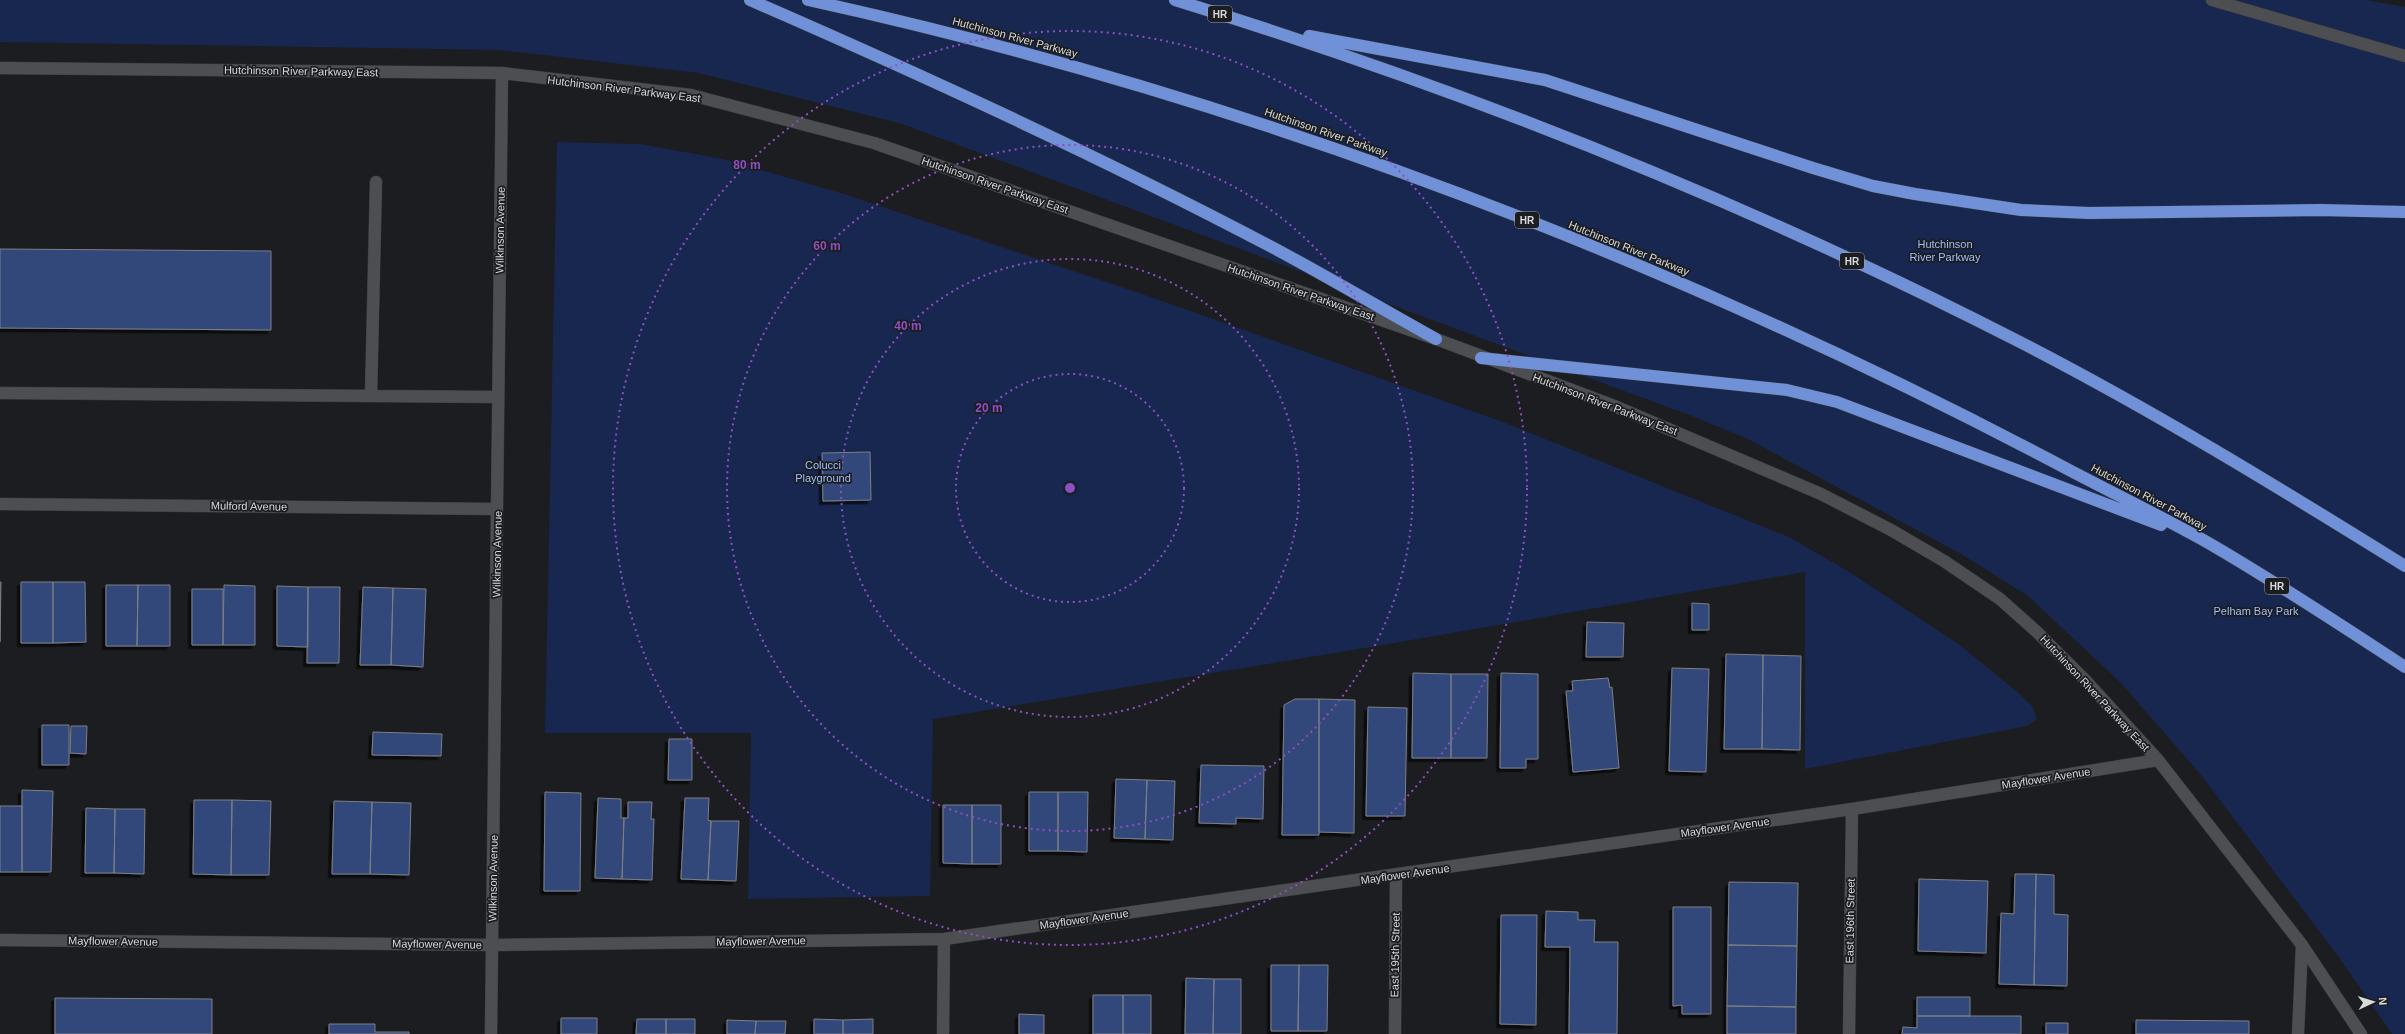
<svg xmlns="http://www.w3.org/2000/svg" width="2405" height="1034" font-family="Helvetica,sans-serif">
	<style>
		.green { fill: #17274f }
		.building { fill: #31477a; stroke: #7d7f83; filter: url(#shadow) }
		.lines { fill: none; stroke-linecap: round; stroke-linejoin: round }
		.minor-casing { stroke: #38393c; stroke-width: 13 }
		.highway-casing { stroke: #38393c; stroke-width: 13 }
		.minor { stroke: #4c4e52; stroke-width: 12 }
		.highway { stroke: #7091d8; stroke-width: 12 }
		.ring { fill: none; stroke: #8e4fc5; stroke-width: 2; stroke-dasharray: 2 4 }
		.labels { text-anchor: middle; stroke-width: 3.5; stroke-linejoin: round; paint-order: stroke }
		.shield { fill: #1b1d20; stroke: #9fa1a3; stroke-width: 1 }
		.shield-label { font-size: 10px; font-weight: bold; fill: #d8d9db }
		.street-label { font-size: 11px; fill: #d8d9db; stroke: #1b1d20 }
		.park-label { font-size: 11px; fill: #a1befe; stroke: #1b1d20 }
		.centre { fill: #8e4fc5; stroke: #1b1d20; stroke-width: 2 }
		.ring-label { font-size: 12px; text-anchor: middle; font-weight: bold; fill: #8e4fc5; stroke: #1b1d20; stroke-width: 3.5; stroke-linejoin: round; paint-order: stroke }
	</style>
	<defs>
		<filter id="shadow"><feDropShadow dx="-3.5" dy="3.5" stdDeviation="0" flood-color="#0009"/></filter>
	</defs>
	<rect width="100%" height="100%" fill="#1b1d20"/>
	<!-- green -->
	<path class="green" d="M 0,0 L 2366,0 L 2405,7 L 2405,1034 L 2392,1034 L 2338,956 L 2201,775 L 2121,683 L 2028,596 L 1963,555 L 1748,439 L 1692,416 L 899,123 L 699,73 L 499,50 L 0,42 Z
		M 557,142 L 640,144 L 723,159 L 844,194 L 1148,296 L 1503,422 L 1789,537 L 1846,570 L 1957,643 L 2015,690 L 2032,706 L 2037,719 L 2027,726 L 1805,769 L 1805,572 L 1371,647 L 933,719 L 930,896 L 748,899 L 751,733 L 545,733 Z"/>
	<!-- building -->
	<path class="building" d="M 0,249 L 271,251 L 271,330 L 0,328 Z
		M 870,452 L 871,500 L 823,501 L 822,453 Z
		M 0,582 L 1,582 L 0,642 Z
		M 21,582 L 53,582 L 53,643 L 21,643 Z
		M 53,582 L 85,582 L 86,642 L 53,643 Z
		M 106,585 L 138,585 L 137,646 L 106,646 Z
		M 138,585 L 170,585 L 170,646 L 137,646 Z
		M 224,585 L 255,586 L 255,645 L 223,645 Z
		M 277,586 L 308,587 L 308,647 L 277,646 Z
		M 308,587 L 340,587 L 339,663 L 307,663 Z
		M 363,587 L 393,588 L 391,665 L 360,665 Z
		M 393,588 L 426,589 L 423,667 L 391,665 Z
		M 192,589 L 223,589 L 223,645 L 192,645 Z
		M 1692,603 L 1709,604 L 1709,630 L 1692,630 Z
		M 1587,622 L 1624,623 L 1623,657 L 1586,657 Z
		M 1726,654 L 1763,655 L 1762,749 L 1724,749 Z
		M 1763,655 L 1801,656 L 1800,750 L 1762,749 Z
		M 1672,668 L 1709,669 L 1706,772 L 1669,771 Z
		M 1413,673 L 1451,674 L 1451,758 L 1412,758 Z
		M 1501,673 L 1538,674 L 1538,759 L 1526,759 L 1526,768 L 1500,768 Z
		M 1451,674 L 1488,674 L 1487,758 L 1451,758 Z
		M 1608,678 L 1610,688 L 1612,687 L 1619,768 L 1573,772 L 1566,691 L 1573,691 L 1572,681 Z
		M 1295,699 L 1319,699 L 1319,835 L 1282,835 L 1284,705 Z
		M 1319,699 L 1355,700 L 1354,833 L 1319,832 Z
		M 1368,707 L 1407,708 L 1405,816 L 1366,816 Z
		M 42,725 L 69,725 L 69,765 L 42,765 Z
		M 71,726 L 87,726 L 86,754 L 70,753 Z
		M 373,732 L 442,734 L 441,756 L 372,755 Z
		M 669,739 L 692,739 L 692,780 L 668,780 Z
		M 1201,765 L 1264,766 L 1263,819 L 1236,818 L 1236,824 L 1199,823 Z
		M 1116,779 L 1147,780 L 1145,839 L 1114,838 Z
		M 1147,780 L 1175,781 L 1173,840 L 1145,839 Z
		M 22,790 L 53,791 L 51,872 L 22,872 Z
		M 545,792 L 581,793 L 580,891 L 544,891 Z
		M 1029,792 L 1058,792 L 1058,851 L 1029,851 Z
		M 1058,792 L 1088,792 L 1087,852 L 1058,851 Z
		M 598,798 L 621,799 L 621,818 L 624,818 L 622,879 L 595,878 Z
		M 685,798 L 709,798 L 708,820 L 711,821 L 708,880 L 681,879 Z
		M 194,800 L 232,800 L 231,875 L 193,874 Z
		M 232,800 L 271,801 L 269,875 L 231,875 Z
		M 334,801 L 372,802 L 370,874 L 332,874 Z
		M 372,802 L 411,803 L 409,875 L 370,874 Z
		M 628,802 L 652,802 L 651,819 L 654,819 L 652,880 L 622,879 L 624,818 L 628,818 Z
		M 943,805 L 972,805 L 972,864 L 943,863 Z
		M 972,805 L 1001,805 L 1001,864 L 972,864 Z
		M 0,806 L 22,806 L 22,872 L 0,872 Z
		M 86,808 L 115,809 L 114,873 L 85,873 Z
		M 115,809 L 145,809 L 144,874 L 114,873 Z
		M 711,821 L 739,821 L 736,881 L 708,880 Z
		M 2015,874 L 2036,874 L 2034,985 L 1999,984 L 2001,913 L 2014,914 Z
		M 2036,874 L 2054,875 L 2054,914 L 2068,915 L 2067,986 L 2034,985 Z
		M 1919,879 L 1988,881 L 1986,953 L 1918,951 Z
		M 1729,882 L 1798,883 L 1797,946 L 1728,945 Z
		M 1673,907 L 1711,907 L 1711,1014 L 1682,1014 L 1682,1005 L 1673,1006 Z
		M 1546,911 L 1578,912 L 1578,920 L 1595,920 L 1594,942 L 1618,942 L 1617,1034 L 1569,1034 L 1570,947 L 1545,947 Z
		M 1501,915 L 1537,915 L 1536,1025 L 1500,1024 Z
		M 1728,945 L 1797,946 L 1796,1007 L 1727,1006 Z
		M 1271,965 L 1299,965 L 1298,1031 L 1271,1031 Z
		M 1299,965 L 1328,965 L 1327,1031 L 1298,1031 Z
		M 1186,978 L 1214,979 L 1213,1034 L 1185,1034 Z
		M 1214,979 L 1241,979 L 1241,1034 L 1213,1034 Z
		M 1093,995 L 1123,995 L 1123,1034 L 1093,1034 Z
		M 1123,995 L 1151,995 L 1151,1034 L 1123,1034 Z
		M 1917,997 L 1970,997 L 1970,1016 L 1917,1016 Z
		M 55,998 L 212,999 L 212,1034 L 55,1034 Z
		M 1727,1006 L 1796,1007 L 1796,1034 L 1727,1034 Z
		M 1019,1014 L 1044,1015 L 1044,1034 L 1019,1034 Z
		M 1917,1016 L 2021,1016 L 2021,1034 L 1902,1034 L 1903,1027 L 1917,1028 Z
		M 561,1018 L 597,1018 L 597,1034 L 561,1034 Z
		M 637,1019 L 666,1019 L 666,1034 L 636,1034 Z
		M 666,1019 L 695,1019 L 695,1034 L 666,1034 Z
		M 814,1019 L 843,1020 L 843,1034 L 814,1034 Z
		M 873,1019 L 873,1034 L 843,1034 L 843,1020 Z
		M 727,1020 L 756,1021 L 755,1034 L 727,1034 Z
		M 2136,1020 L 2249,1021 L 2249,1034 L 2136,1034 Z
		M 756,1021 L 786,1021 L 785,1034 L 755,1034 Z
		M 2046,1023 L 2068,1023 L 2068,1034 L 2046,1034 Z
		M 329,1024 L 375,1024 L 375,1032 L 409,1032 L 409,1034 L 329,1034 Z"/>
	<g class="lines">
		<defs>
			<path id="minor" d="M 2212,0 L 2405,56
				M 0,68 L 502,73 L 691,95 L 874,143 L 1436,339 L 1612,405 L 1821,494 L 1891,530 L 1944,561 L 2000,599 L 2037,632 L 2085,680 L 2158,760 L 2302,945 L 2361,1034
				M 0,393 L 498,397
				M 371,396 L 376,182
				M 0,504 L 497,509
				M 0,940 L 493,945 L 944,939 L 1852,809 L 2158,760
				M 491,1034 L 502,73
				M 943,1034 L 944,939
				M 1395,1034 L 1396,876
				M 1849,1034 L 1852,809
				M 2298,1034 L 2302,945"/>
			<path id="highway" d="M 750,0 C 925,76 1099,156 1268,245 C 1325,275 1380,308 1436,339
				M 808,0 C 1250,97 1674,260 2073,472 C 2117,495 2162,517 2205,541 C 2273,580 2339,624 2405,667
				M 1175,0 C 1464,89 1746,202 2016,340 C 2149,408 2278,487 2405,566
				M 1309,36 L 1545,80 L 1813,168 L 1873,186 L 1915,194 L 2021,210 L 2089,213 L 2320,210 L 2405,212
				M 1481,358 L 1787,390 L 1837,402 L 2161,525"/>
		</defs>
		<!-- minor casing -->
		<use href="#minor" class="minor-casing"/>
		<!-- highway casing -->
		<use href="#highway" class="highway-casing"/>
		<!-- minor -->
		<use href="#minor" class="minor"/>
		<!-- highway -->
		<use href="#highway" class="highway"/>
	</g>
	<!-- distance rings -->
	<g class="ring">
		<circle cx="1070" cy="488" r="114"/>
		<circle cx="1070" cy="488" r="229"/>
		<circle cx="1070" cy="488" r="343"/>
		<circle cx="1070" cy="488" r="457"/>
	</g>
	<g class="labels">
		<!-- shield labels -->
		<g class="shield">
			<rect x="1208" y="6" width="24" height="16" rx="3"/>
			<rect x="1515" y="212" width="24" height="16" rx="3"/>
			<rect x="1840" y="253" width="24" height="16" rx="3"/>
			<rect x="2265" y="578" width="24" height="16" rx="3"/>
		</g>
		<g class="shield-label">
			<text x="1220" y="18">HR</text>
			<text x="1527" y="224">HR</text>
			<text x="1852" y="265">HR</text>
			<text x="2277" y="590">HR</text>
		</g>
		<!-- street labels -->
		<g class="street-label">
			<text transform="translate(1015 37) rotate(15)" y="4">Hutchinson River Parkway</text>
			<text transform="translate(301 71) rotate(1)" y="4">Hutchinson River Parkway East</text>
			<text transform="translate(624 89) rotate(7)" y="4">Hutchinson River Parkway East</text>
			<text transform="translate(1326 132) rotate(19)" y="4">Hutchinson River Parkway</text>
			<text transform="translate(995 185) rotate(19)" y="4">Hutchinson River Parkway East</text>
			<text transform="translate(500 230) rotate(-89)" y="4">Wilkinson Avenue</text>
			<text transform="translate(1629 248) rotate(22)" y="4">Hutchinson River Parkway</text>
			<text transform="translate(1301 292) rotate(19)" y="4">Hutchinson River Parkway East</text>
			<text transform="translate(1605 404) rotate(21)" y="4">Hutchinson River Parkway East</text>
			<text transform="translate(2149 497) rotate(28)" y="4">Hutchinson River Parkway</text>
			<text transform="translate(249 506) rotate(1)" y="4">Mulford Avenue</text>
			<text transform="translate(497 554) rotate(-89)" y="4">Wilkinson Avenue</text>
			<text transform="translate(2095 693) rotate(47)" y="4">Hutchinson River Parkway East</text>
			<text transform="translate(2046 778) rotate(-9)" y="4">Mayflower Avenue</text>
			<text transform="translate(1725 827) rotate(-8)" y="4">Mayflower Avenue</text>
			<text transform="translate(1405 874) rotate(-8)" y="4">Mayflower Avenue</text>
			<text transform="translate(493 878) rotate(-89)" y="4">Wilkinson Avenue</text>
			<text transform="translate(1084 919) rotate(-8)" y="4">Mayflower Avenue</text>
			<text transform="translate(1850 921) rotate(-89)" y="4">East 196th Street</text>
			<text transform="translate(113 941) rotate(1)" y="4">Mayflower Avenue</text>
			<text transform="translate(761 941) rotate(-1)" y="4">Mayflower Avenue</text>
			<text transform="translate(437 944) rotate(1)" y="4">Mayflower Avenue</text>
			<text transform="translate(1395 955) rotate(-89)" y="4">East 195th Street</text>
		</g>
		<!-- park labels -->
		<g class="park-label">
			<text x="1945" y="248">Hutchinson<tspan x="1945" dy="13">River Parkway</tspan></text>
			<text x="823" y="469">Colucci<tspan x="823" dy="13">Playground</tspan></text>
			<text x="2256" y="615">Pelham Bay Park</text>
		</g>
	</g>
	<circle cx="1070" cy="488" r="6" class="centre"/>
	<g class="ring-label">
		<text x="747" y="169">80 m</text>
		<text x="827" y="250">60 m</text>
		<text x="908" y="330">40 m</text>
		<text x="989" y="412">20 m</text>
	</g>
	<!-- north arrow -->
	<g transform="translate(2373 1002) rotate(86)" stroke="#1b1d20" stroke-width="3" paint-order="stroke">
	<path d="M0-3L7 15L0 10L-7 15Z" fill="#d8d9db"/>
	<text y="-6" font-size="11" font-weight="bold" text-anchor="middle" fill="#d8d9db">N</text>
	</g>
</svg>
